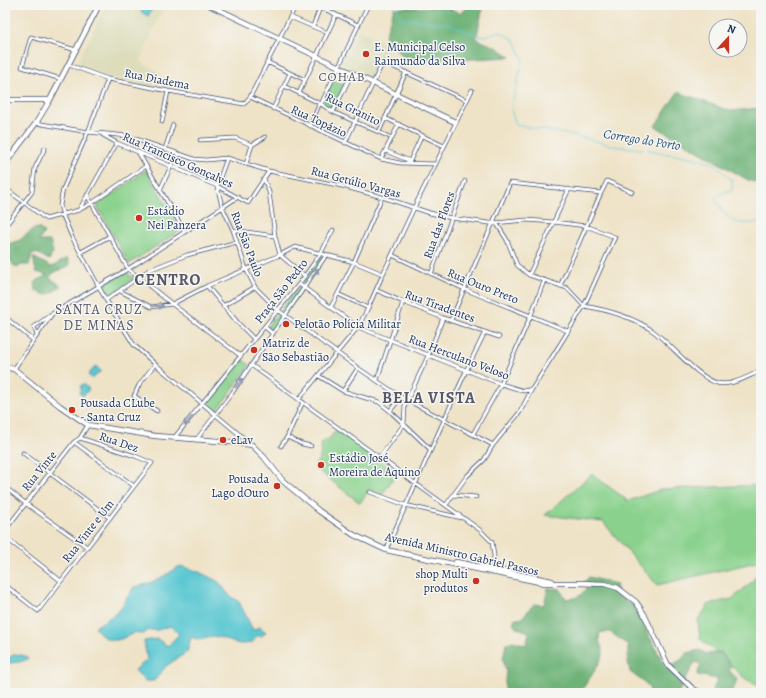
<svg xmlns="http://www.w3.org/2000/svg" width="766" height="698" font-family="Alegreya,serif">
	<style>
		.built { fill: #ddddbc }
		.green { fill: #89d18c; stroke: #528075 }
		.forest { fill: #6eb378; stroke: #44716b }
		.water { fill: #5bc8d1; stroke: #3b7c98 }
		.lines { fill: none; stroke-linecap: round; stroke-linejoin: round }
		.stream { stroke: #5bc8d1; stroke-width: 1 }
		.street-casing { stroke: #3b4a6e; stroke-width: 4.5 }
		.secondary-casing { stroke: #3b4a6e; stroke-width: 6 }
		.street { stroke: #fff; stroke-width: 3 }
		.secondary { stroke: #fff; stroke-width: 4.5 }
		.oneway { stroke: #8d97ae }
		.poi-dot { fill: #c8321e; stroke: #f6f6f2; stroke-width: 1.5 }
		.labels { text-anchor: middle; stroke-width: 3; stroke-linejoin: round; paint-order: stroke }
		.poi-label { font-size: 12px; fill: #1b2f5e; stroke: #f6f6f2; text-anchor: start }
		.street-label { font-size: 12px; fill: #1b2f5e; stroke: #f6f6f2 }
		.neighbourhood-label { font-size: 13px; letter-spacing: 1px; fill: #585969; stroke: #f6f6f2 }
		.water-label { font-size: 13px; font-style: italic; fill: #2b557b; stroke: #f6f6f2 }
		.quarter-label { font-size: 14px; letter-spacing: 1px; fill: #585969; stroke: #f6f6f2 }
		.district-label { font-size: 16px; font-weight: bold; letter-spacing: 1px; fill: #585969; stroke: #f6f6f2 }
	</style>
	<rect width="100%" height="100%" fill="#f6f6f2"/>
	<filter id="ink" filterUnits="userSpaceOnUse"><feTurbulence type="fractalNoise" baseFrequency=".025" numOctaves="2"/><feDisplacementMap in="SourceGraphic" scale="8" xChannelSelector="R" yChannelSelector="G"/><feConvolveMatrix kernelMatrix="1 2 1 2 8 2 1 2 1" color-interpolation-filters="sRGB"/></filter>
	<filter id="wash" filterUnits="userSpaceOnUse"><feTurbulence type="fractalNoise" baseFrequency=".012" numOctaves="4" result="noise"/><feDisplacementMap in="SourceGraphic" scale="16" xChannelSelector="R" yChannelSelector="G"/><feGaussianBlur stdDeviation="0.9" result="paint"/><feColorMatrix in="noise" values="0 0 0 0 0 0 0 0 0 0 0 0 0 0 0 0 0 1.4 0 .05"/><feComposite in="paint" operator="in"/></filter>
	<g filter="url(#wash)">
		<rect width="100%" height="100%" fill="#efe3c7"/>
		<!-- built -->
		<path class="built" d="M 106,5 L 164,5 L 140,62 L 162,74 L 159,80 L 155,79 L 153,87 L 108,77 L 77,63 Z
			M 359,29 L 389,44 L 374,79 L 342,64 Z"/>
		<!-- green -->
		<path class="green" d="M 333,80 L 345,85 L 334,109 L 322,104 Z
			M 146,170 L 181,230 L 129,264 L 97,206 Z
			M 320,256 L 324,258 L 305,286 L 300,283 Z
			M 125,272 L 134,278 L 108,297 L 102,285 Z
			M 299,286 L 303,289 L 286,313 L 281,309 Z
			M 278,312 L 284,316 L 272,331 L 267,327 Z
			M 241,359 L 250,365 L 216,412 L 206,403 Z
			M 337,429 L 390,468 L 387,472 L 394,477 L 382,495 L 369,490 L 360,503 L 314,467 L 320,457 L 322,442 L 330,438 Z
			M 592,474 L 628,501 L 663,489 L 761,485 L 761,561 L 657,585 L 603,522 L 545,515 Z
			M 761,565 L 761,688 C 755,683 748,681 742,676 C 739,674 722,655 721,652 L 716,652 L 700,639 L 698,620 L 709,604 L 732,599 L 753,581 Z"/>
		<!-- forest -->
		<path class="forest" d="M 472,5 L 481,5 L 483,7 L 476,39 L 496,47 L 511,57 L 453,60 L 406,60 L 385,36 L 394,8 L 445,7 L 460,13 Z
			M 678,92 L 730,111 L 761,108 L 761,184 L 748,180 L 655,126 Z
			M 38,228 L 44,232 L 39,241 L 50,241 L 53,252 L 49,260 L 39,254 L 32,253 L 29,265 L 21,265 L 17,268 L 13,265 L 12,261 L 5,260 L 5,245 L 20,240 L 32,230 Z
			M 33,257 L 52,267 L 67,258 L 70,265 L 55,272 L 49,277 L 61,286 C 51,294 47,297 36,291 L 35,282 L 47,275 L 36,272 Z
			M 589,577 L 616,584 L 618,596 L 633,605 L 666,668 L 681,660 L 687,653 L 700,650 L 706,654 L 721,652 L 731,666 L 729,670 L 737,679 L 732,693 L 711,693 L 718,679 L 697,675 L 701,664 L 695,662 L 678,693 L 650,693 L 649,686 L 630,672 L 628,662 L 628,645 L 610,632 L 600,632 C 597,644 603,645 603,654 C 603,660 584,686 580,693 L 504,693 L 506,671 L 503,659 L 506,644 L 513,641 L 526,645 L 529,632 L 517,628 L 513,624 L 515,618 L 521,619 L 534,604 L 544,605 L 548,588 L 560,589 L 566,599 C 578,599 585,594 588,582 L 584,582 Z"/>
		<!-- water -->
		<path class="water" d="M 144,5 L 154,5 L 148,16 L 141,12 Z
			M 96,366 L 101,371 L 92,379 L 88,375 Z
			M 84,384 L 89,389 L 83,396 L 79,393 L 81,389 L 80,386 Z
			M 180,566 L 197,571 L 219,582 L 228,594 L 239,602 L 253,630 L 259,627 L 266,632 L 262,636 L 256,636 L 253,642 C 250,643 246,644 243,644 C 227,644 218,630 200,640 L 191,637 L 187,652 L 166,666 L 154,681 L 145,681 L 135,670 L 147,660 L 144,641 L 157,639 L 168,646 L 179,634 L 170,626 L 158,630 L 149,630 L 143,634 L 135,632 C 132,635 130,635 127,636 C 113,644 104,640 95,627 L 118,612 L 134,587 C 151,585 166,575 180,566 Z
			M 15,654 L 26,656 L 28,659 L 19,662 L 8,663 L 6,661 L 8,658 Z"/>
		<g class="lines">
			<!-- stream -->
			<path class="stream" d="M 394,5 L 401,18 L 449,24 L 482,37 L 499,31 L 514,40 L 523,58 L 522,63
				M 521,68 L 511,109 L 516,125 L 577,136 L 614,146 L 650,150 L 668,154 L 687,156 L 715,164 L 732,181 L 732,190 L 720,194 L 715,198 C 720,208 729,223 742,223 C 748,224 755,222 761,222"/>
		</g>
	</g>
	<g filter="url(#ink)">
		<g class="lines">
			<defs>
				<path id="street" d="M 320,7 L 358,25
					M 290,17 L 328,33
					M 313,26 L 321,5
					M 267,62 L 305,80
					M 69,65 L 108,79 L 168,91 L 244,104 L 250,97 L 296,5
					M 61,79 L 22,67 L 31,37 L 76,50
					M 108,79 L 88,132 L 63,189 L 60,205 L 63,216 L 72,237 L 106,300 L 134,345 L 155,364 L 252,445
					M 284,86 L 321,104 L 333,112 L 392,138
					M 299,93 L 336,15
					M 250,97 L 381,159 L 400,163 L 436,164
					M 273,109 L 290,73
					M 333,112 L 352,73
					M 385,118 L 444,146
					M 162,122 L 168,91
					M 36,123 L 88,132 L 127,136 L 194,159 L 206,160 L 227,158 L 269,171 L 342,186 L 382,197 L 430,213 L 451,218 L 497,224 L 507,240 L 517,265 L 529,275 L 567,288 L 584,306
					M 310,126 L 319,105 L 321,104 L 368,5
					M 379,132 L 406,72
					M 103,135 L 117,143 L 217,186 L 248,203 L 269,171
					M 200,140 L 235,138 L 252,145 L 246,164
					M 345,143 L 383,62 L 466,100
					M 252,145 L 265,137
					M 165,149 L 173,125
					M 386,151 L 410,161
					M 138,152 L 185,232
					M 227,158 L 217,186 L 222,206 L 233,230 L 246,269 L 255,287 L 278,310 L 358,368 L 401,397 L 493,445
					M 381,159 L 399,124
					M 409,163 L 422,135
					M 264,179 L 269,192 L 275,236 L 280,255 L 305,276
					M 5,188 L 46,219 L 79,210 L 92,203 L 146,166
					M 160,190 L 177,153
					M 87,195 L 128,269 L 172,304 L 241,356
					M 79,210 L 117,143
					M 5,226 L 32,192 L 35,168 L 45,148
					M 233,230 L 275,236
					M 81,252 L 110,236
					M 392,255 L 464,289 L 568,331
					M 431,274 L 465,181
					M 529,275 L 569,189
					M 299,284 L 358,327 L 501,384 L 524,391 L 532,389
					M 207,286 L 238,323 L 254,339
					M 560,286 L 601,193
					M 376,290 L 403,302 L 443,318 L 499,337
					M 120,291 L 151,307 L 172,304 L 207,286 L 280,255 L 295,247 L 354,262 L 383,274
					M 338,294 L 368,308
					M 106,300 L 149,270 L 187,255 L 237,242
					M 223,306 L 255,287
					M 584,306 C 608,310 633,317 653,331 C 671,344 698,378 717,383 C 731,387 748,376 761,371
					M 331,307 L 354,262 L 382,197
					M 5,317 L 33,340
					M 451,320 L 510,183 L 601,193 L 607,181 L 632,192
					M 5,326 L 9,320
					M 265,327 L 273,334
					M 37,335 L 34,327 L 49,316
					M 155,364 L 139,385 L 134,396 L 157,411
					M 251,365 L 480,530 L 492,542 L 494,556 L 492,571
					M 14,369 L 52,314 L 128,269 L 238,197
					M 319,376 L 343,391 L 379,402 L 390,411 L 431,450
					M 377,380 L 403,302
					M 343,391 L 358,368
					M 299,399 L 358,327 L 368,308 L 383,274 L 414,208 L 472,90
					M 390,411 L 401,397
					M 473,434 L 501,384 L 531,315 L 544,281
					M 287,437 L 302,444 L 311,446
					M 174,438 L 299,284 L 321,253 L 333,230
					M 196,440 L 232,393 L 327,254
					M 74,442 L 134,486
					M 281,446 L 287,437 L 303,402
					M 23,453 L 110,518
					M 380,457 L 404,424 L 405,405 L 428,356 L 443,318
					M 5,487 L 25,503 L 87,547
					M 370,492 L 405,505 L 462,518
					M 454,495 L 476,497
					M 446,505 L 467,476 L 484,460 L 493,445 L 520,412 L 532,389 L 584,306 L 615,237 L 586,226 L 554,222 L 526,220 L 495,223
					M 5,530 L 74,442 L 80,438 L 88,425
					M 5,537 L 61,581
					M 386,550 L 466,371 L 485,332
					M 5,585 L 38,611 L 152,463 L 135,456 L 80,438"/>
				<path id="secondary" d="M 209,5 L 455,122
					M 5,100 L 50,100
					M 5,164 L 36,123 L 50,100 L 99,5
					M 5,367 L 14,369 L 60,406 L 88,425 L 155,436 L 231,442 L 252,445 L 264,457 L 283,481 L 319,511 L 354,535 L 386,550 L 544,583 L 579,583 L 605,584 L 618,588 L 636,602 L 644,614 L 668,665 L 693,689 L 701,693
					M 456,562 L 552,581"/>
			</defs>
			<!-- street casing -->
			<use href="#street" class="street-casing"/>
			<!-- secondary casing -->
			<use href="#secondary" class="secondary-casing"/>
			<!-- street -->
			<use href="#street" class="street"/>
			<!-- secondary -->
			<use href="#secondary" class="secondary"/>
		</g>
		<!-- one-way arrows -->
		<defs><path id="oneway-shaft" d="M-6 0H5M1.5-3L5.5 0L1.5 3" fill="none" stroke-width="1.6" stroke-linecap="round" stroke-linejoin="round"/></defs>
		<g class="oneway">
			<use href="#oneway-shaft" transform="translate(315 273) rotate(-57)"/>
			<use href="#oneway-shaft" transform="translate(158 306) rotate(-4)"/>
			<use href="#oneway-shaft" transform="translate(239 383) rotate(-55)"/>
			<use href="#oneway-shaft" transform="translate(188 421) rotate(130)"/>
		</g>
	</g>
	<!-- markers -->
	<g class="poi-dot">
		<circle cx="366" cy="54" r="4"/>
		<circle cx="139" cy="218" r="4"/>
		<circle cx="286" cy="324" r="4"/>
		<circle cx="254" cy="350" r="4"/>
		<circle cx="72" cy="410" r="4"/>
		<circle cx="223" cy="440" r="4"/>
		<circle cx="321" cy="465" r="4"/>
		<circle cx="277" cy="486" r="4"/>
		<circle cx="476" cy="581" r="4"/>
	</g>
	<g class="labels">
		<!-- poi labels -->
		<g class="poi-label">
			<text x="374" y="51">E. Municipal Celso<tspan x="374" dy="14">Raimundo da Silva</tspan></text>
			<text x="147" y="215">Estádio<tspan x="147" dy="14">Nei Panzera</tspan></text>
			<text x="294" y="328">Pelotão Polícia Militar</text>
			<text x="262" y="347">Matriz de<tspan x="262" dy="14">São Sebastião</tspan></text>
			<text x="80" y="407">Pousada CLube<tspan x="80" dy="14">- Santa Cruz</tspan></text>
			<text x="231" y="444">eLav</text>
			<text x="329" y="462">Estádio José<tspan x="329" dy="14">Moreira de Aquino</tspan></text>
			<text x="269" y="483" text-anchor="end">Pousada<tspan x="269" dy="14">Lago dOuro</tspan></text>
			<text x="468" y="578" text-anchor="end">shop Multi<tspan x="468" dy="14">produtos</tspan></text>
		</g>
		<!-- street labels -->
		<g class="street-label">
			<text transform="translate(157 79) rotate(11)" y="4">Rua Diadema</text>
			<text transform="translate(353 109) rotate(26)" y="4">Rua Granito</text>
			<text transform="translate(319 121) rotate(25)" y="4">Rua Topázio</text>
			<text transform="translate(178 160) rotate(24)" y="4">Rua Francisco Gonçalves</text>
			<text transform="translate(356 182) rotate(15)" y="4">Rua Getúlio Vargas</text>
			<text transform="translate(439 225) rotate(-70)" y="4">Rua das Flores</text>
			<text transform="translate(247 244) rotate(69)" y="4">Rua São Paulo</text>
			<text transform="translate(483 286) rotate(22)" y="4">Rua Ouro Preto</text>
			<text transform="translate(281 291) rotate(-52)" y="4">Praça São Pedro</text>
			<text transform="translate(440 306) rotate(20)" y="4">Rua Tiradentes</text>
			<text transform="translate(459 357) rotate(21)" y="4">Rua Herculano Veloso</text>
			<text transform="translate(119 442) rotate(19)" y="4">Rua Dez</text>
			<text transform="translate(39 471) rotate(-51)" y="4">Rua Vinte</text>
			<text transform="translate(88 531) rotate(-52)" y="4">Rua Vinte e Um</text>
			<text transform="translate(462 554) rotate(13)" y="4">Avenida Ministro Gabriel Passos</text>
		</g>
		<!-- neighbourhood labels -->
		<g class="neighbourhood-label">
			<text x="342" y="81">COHAB</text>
		</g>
		<!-- water labels -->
		<g class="water-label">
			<text transform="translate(642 139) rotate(9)" y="5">Corrego do Porto</text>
		</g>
		<!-- quarter labels -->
		<g class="quarter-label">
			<text x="99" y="314">SANTA CRUZ<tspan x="99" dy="16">DE MINAS</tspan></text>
		</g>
		<!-- district labels -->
		<g class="district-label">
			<text x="168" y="285">CENTRO</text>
			<text x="429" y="403">BELA VISTA</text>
		</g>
	</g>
	<!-- margin -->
	<rect width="766" height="698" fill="none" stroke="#f6f6f2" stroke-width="20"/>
	<!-- north arrow -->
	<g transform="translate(728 38) rotate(21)"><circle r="19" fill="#f6f6f2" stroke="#9ea6b7"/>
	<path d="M0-3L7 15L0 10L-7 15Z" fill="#c8321e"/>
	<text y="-6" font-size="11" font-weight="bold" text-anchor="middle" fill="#1b2f5e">N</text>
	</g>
</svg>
